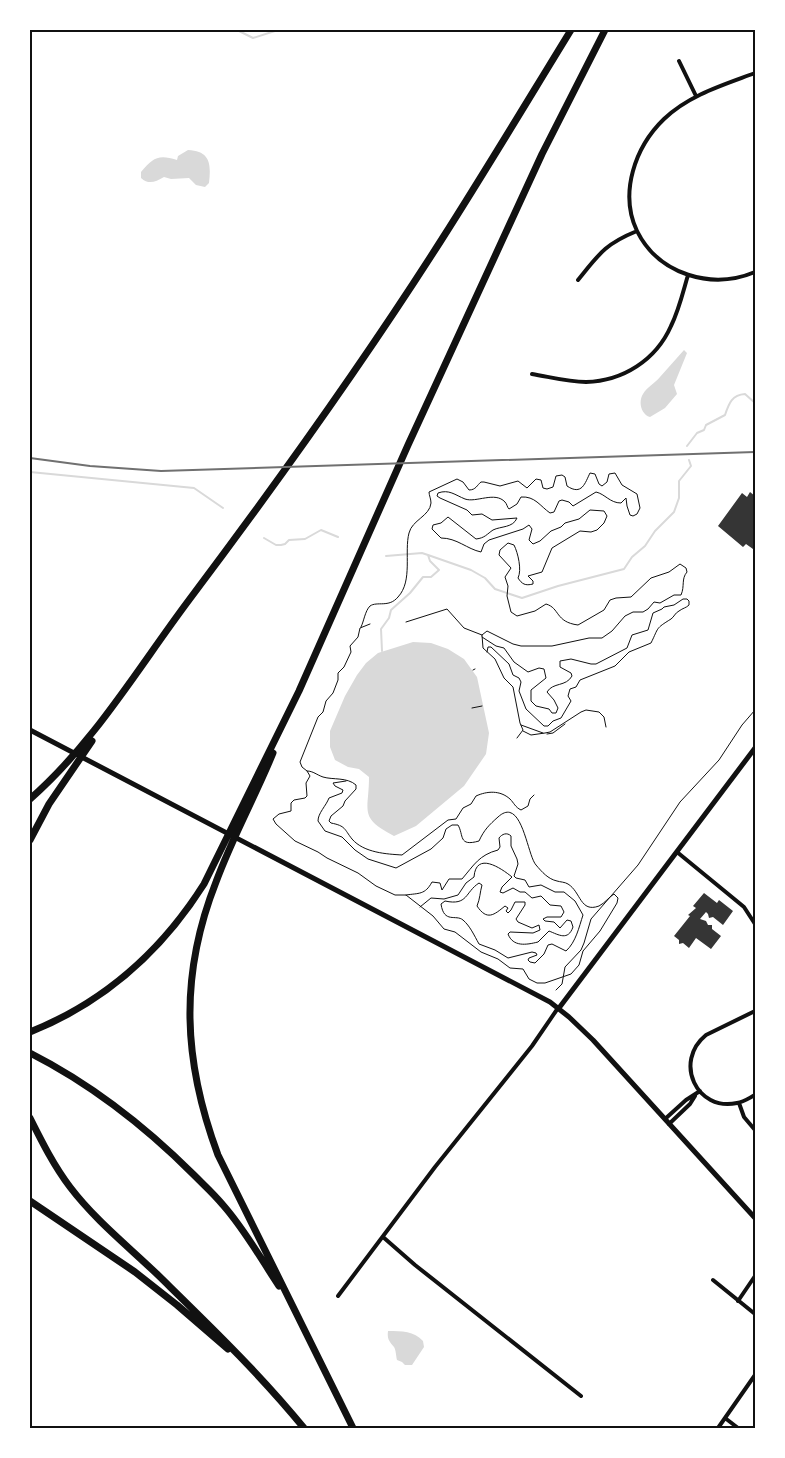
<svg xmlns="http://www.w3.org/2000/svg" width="785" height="1458" font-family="'Zilla Slab',serif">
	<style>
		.water { fill: #d9d9d9 }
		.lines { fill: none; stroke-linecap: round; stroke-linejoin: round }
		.stream { stroke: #d9d9d9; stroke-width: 2 }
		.building { fill: #353535 }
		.path { stroke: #111; stroke-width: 1 }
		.minor { stroke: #111; stroke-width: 4 }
		.secondary { stroke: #111; stroke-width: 5 }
		.motorway { stroke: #111; stroke-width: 7 }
		.rail { stroke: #707070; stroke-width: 2 }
		.neatline { fill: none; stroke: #111; stroke-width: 2 }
	</style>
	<rect width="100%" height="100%" fill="#fff"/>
	<!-- water -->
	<path class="water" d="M 188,150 C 211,151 211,165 209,183 L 205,187 L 196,185 L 189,178 L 171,179 L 164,177 C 155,182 149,185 141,178 L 141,172 C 153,158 158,154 177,160 L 178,156 Z
		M 684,350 L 687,353 L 674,385 L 677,394 L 665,408 L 650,417 C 641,414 638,402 643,394 C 647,387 655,383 660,377 C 668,368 676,359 684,350 Z
		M 413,642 L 431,643 L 448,649 L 464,659 L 477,677 L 489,733 L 486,754 L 464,786 L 416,826 L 394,836 C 358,817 369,812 369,777 L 359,769 L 348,767 L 335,760 L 330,747 L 330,731 L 345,696 L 357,675 L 366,663 L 378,653 Z
		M 388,1331 C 402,1331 414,1331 423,1341 L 424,1347 L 412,1365 L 405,1365 L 402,1362 L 397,1360 C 396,1356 396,1350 394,1347 C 389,1341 387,1339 388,1331 Z"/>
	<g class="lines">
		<!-- stream -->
		<path class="stream" d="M 237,30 L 253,38 L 278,30
			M 687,446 L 697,433 L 704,430 L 706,425 L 725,415 C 729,403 732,395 745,394 L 755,403
			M 30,472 L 194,488 L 223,508
			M 264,538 L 276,545 L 281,545 L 285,544 L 289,540 L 305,539 L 321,530 L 338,537
			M 386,556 L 422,553 L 428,555 L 471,570 L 485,578 L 495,589 L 522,598 L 558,586 L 624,569 L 632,557 L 645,546 L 655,531 L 674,512 L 679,498 L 679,481 L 691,466 L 689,460
			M 382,651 L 381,629 L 389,618 L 391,610 L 410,593 L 423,577 L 431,577 L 439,570 L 430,561 L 428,555"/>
	</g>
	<!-- building -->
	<path class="building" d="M 750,492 L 755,496 L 755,547 L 753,549 L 746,544 L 743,547 L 718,526 L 742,493 L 747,497 Z
		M 704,893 L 717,903 L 719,900 L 733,911 L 723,925 L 713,917 L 709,918 L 708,914 L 706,912 L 700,919 L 706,921 L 708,925 L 712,925 L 712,929 L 721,936 L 711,949 L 696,938 L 689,948 L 683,943 L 679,944 L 679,940 L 674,936 L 690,916 L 688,915 L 696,908 L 693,906 Z"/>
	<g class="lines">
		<!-- path -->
		<path class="path" d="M 406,622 L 447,609 L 464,628 L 482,635 L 483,648 L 495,659 L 504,678 L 513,687 L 520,723 L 523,730 L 517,738
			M 370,624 L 360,628 L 358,637 L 350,646 L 351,652 L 344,667 L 338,673 L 338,680 L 333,693 L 326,701 L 323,712 L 318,717 L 300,762 L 302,767 L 307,771 C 313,771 317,775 323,777 C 333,780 347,777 356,785 L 356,789 L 345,801 L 343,806 L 331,816 L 329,821 L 331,823 C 346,826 344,829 352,839 C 364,853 387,854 402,855 L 448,820 L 456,819 L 463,808 L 471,804 L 476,796 C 487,791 500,790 510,799 C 514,803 515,807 521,810 L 528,806 L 530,799 L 534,795
			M 361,627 C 364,621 365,611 370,606 C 377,601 389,608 398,597 C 413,581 404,552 409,533 C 412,520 430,516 431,503 C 431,499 429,495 429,492 L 457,479 L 463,482 L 469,490 C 476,490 477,485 481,482 L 484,482 L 500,486 L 518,481 L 527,488 L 536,479 L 541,480 L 543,488 L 547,489 L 553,487 L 556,476 L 562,475 L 565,477 L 567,486 C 582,496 585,483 590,473 L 595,474 L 599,484 L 602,486 L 607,482 L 609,474 L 615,473 L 622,485 L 637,494 L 640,508 L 637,514 L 633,516 L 630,515 L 627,506 L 626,498 L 621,503 C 610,503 605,494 596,492 L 573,506 L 569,502 L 562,500 L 559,501 L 554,512 L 550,513 C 540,506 535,496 521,497 L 517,504 L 509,509 C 507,507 507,504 505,502 C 495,491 476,503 465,499 C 455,495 449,489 438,493 L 437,496 L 440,498 L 467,510 L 472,515 L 482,514 L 492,520 L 517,518 C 513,528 501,526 493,530 C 487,534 485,538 476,539 L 448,517 L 441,523 L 433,525 L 432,529 L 441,538 C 457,538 467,549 481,552 L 484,544 L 489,540 L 523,529 L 529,525 L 532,529 L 529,540 L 533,544 L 540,541 L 551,531 L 561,527 L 565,523 L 579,519 L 590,510 L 604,511 L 607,516 L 604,523 L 597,530 L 591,532 L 580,531 L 552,548 L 542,572 L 528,576 L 533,581 L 533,584 C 525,586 522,584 518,578 C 522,570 518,553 514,545 L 508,543 L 500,550 L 499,555 L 511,568 L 505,577 L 508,586 L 507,596 L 511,612 L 517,616 L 535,611 L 546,604 C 560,608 555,622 578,625 L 604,610 L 610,600 L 616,598 L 631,597 L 651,578 L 669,572 L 680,564 L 686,568 L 687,572 C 681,579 685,586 681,595 L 674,595 L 660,603 L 654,602 L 648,609 L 643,612 L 633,612 L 625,616 L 612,631 L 602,638 L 589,638 L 552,646 L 521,646 L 513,644 L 487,631 L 482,635
			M 482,637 L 496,646 L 504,648 L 514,662 L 528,672 L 539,668 L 544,669 L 546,678 L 531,690 L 531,701 L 536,706 L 549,709 L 552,713 L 556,713 L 558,708 L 554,700 L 547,692 C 553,682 566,687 572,676 L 571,673 L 560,667 L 560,661 L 571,659 L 591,664 L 596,664 L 627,648 L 632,635 L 648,630 L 653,613 L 662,609 L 664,607 L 674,605 L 683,599 L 687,599 L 689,601 L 689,605 C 686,608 683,608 679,611 C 675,613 674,617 671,619 C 655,629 659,627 651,643 L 629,652 L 615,666 L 580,680 L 576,687 L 570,689 L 568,696 L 571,701 L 561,718 L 553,721 L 548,726 L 544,726 L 526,709 L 519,691 L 521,682 L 519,678 L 513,675 L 509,664 L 491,647 L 488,647 L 487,652
			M 473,670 L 475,669
			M 472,708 L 482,706
			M 521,725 L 543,733
			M 523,731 L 531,735 L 545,733 L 550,732 L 581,712 L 586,710 L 599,712 L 604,717 L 606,727
			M 547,734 L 553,733 L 565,724
			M 307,771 L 310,776 L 306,783 L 307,796 L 305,798 L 294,800 L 291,803 L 291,811 L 279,814 L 273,819 L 276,824 L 295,841 L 318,852 L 327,858 L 358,873 L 376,886 L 395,895 L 406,895 L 433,916 L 444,929 L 455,932 L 481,952 L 498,959 L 510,968 L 523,969 L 529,979 L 537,983 L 545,983 L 571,974 L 579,965 L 583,951 L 600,931 L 617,903 L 618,898 L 614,894 C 609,897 605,903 599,906 C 580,913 581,892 568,884 C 565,882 560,882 557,881 C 548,879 542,872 536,865 C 527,855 522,795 498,817 C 489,825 484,830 479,841 C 458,847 464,835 458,825 L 452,825 L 446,829 L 443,838 L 431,849 L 396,868 L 368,859 L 355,850 L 342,837 L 325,831 L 318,821 C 318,813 326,806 329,798 L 342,793 L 343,790 L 335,786 L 333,783 L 346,781
			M 406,895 C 419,893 425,895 432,882 L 440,883 L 442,890 L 449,879 L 462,879 C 474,865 479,855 498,850 L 500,847 L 499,838 C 502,834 507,832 511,836 L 511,846 L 517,859 L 518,864 L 514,876 L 516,878 L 525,880 L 529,887 L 541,885 L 555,892 L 564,892 L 575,901 L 583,915 C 579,927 576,942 566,951 L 552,944 L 548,945 L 544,954 L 535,963 L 530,962 L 528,960 L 529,958 L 537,955 L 536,953 L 532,952 L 508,958 L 495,950 L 479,944 C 474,935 470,926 463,920 C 456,914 444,924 441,904 L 445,901 C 468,906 465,892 479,883 L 482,885 C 480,892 480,899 477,906 C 487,921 494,915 505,906 L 508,908 L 506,911 L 508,913 L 511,910 L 515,902 L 525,902 L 525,905 L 516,919 L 518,922 L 532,928 L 539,925 L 540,930 L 533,933 L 510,932 L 508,934 C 513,947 526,945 538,942 L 549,931 C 559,935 568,941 573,927 L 571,921 L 567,920 L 560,928 L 554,922 L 545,921 L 543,919 L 547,917 L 561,917 L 564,912 L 561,906 L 550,905 L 541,896 L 532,898 L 525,892 L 520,892 L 513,888 L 503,893 L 500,892 L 502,887 L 512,877 C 501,868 476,851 474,877 L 466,883 L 458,895 L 444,899 L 431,898 L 420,907
			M 556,990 L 562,984 L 565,967 L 581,950 L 584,943 L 591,919 L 638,865 L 680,802 L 719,760 L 742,725 L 755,710"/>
		<!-- minor -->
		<path class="minor" d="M 679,61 L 696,96
			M 755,73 C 723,85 689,95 664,119 C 635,147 619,193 637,231 C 659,275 712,290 755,272
			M 578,280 C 599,254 605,244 637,231
			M 532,374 C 550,377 568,382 586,382 C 623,381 656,360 671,326 C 679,310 683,292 688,275
			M 677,852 L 744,907 L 755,924
			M 755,1011 L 706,1035 C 673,1062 697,1112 737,1103 C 744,1102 749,1098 755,1095
			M 739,1103 L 744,1117 L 755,1130
			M 665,1119 L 686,1100 L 700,1091
			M 669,1124 L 690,1104 L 695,1096
			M 383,1237 L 415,1265 L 581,1396
			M 713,1280 L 755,1314
			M 338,1296 L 435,1167 L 532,1046 L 558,1008
			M 738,1301 L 755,1276
			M 725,1418 L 738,1428
			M 718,1428 L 755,1375"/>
		<!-- secondary -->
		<path class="secondary" d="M 30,730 L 550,1002 L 569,1017 L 593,1040 L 755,1218
			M 559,1008 L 755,748"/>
		<!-- motorway -->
		<path class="motorway" d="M 273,753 C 255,797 232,838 216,882 C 179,976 183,1061 218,1155 L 353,1428
			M 30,799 C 94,743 138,668 189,600 C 277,483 363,363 442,239 C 486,170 528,100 571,30
			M 30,840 L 49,804 L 92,741
			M 30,1032 C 105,1002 161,952 204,884 L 299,691 L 408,445 L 542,154 L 605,30
			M 30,1053 C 91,1084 146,1127 194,1175 C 204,1185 214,1194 223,1205 C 245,1230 261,1259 279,1286
			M 30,1118 C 42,1142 54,1166 70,1187 C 95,1220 129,1247 159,1276 C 209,1325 259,1373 304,1428
			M 30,1201 L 135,1272 L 177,1305 L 228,1349"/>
		<!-- rail -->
		<path class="rail" d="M 30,458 L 90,466 L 161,471 L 755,452"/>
	</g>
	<!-- border -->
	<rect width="785" height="1458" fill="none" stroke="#ffffff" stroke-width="62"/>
	<rect x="31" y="31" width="723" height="1396" class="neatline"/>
</svg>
